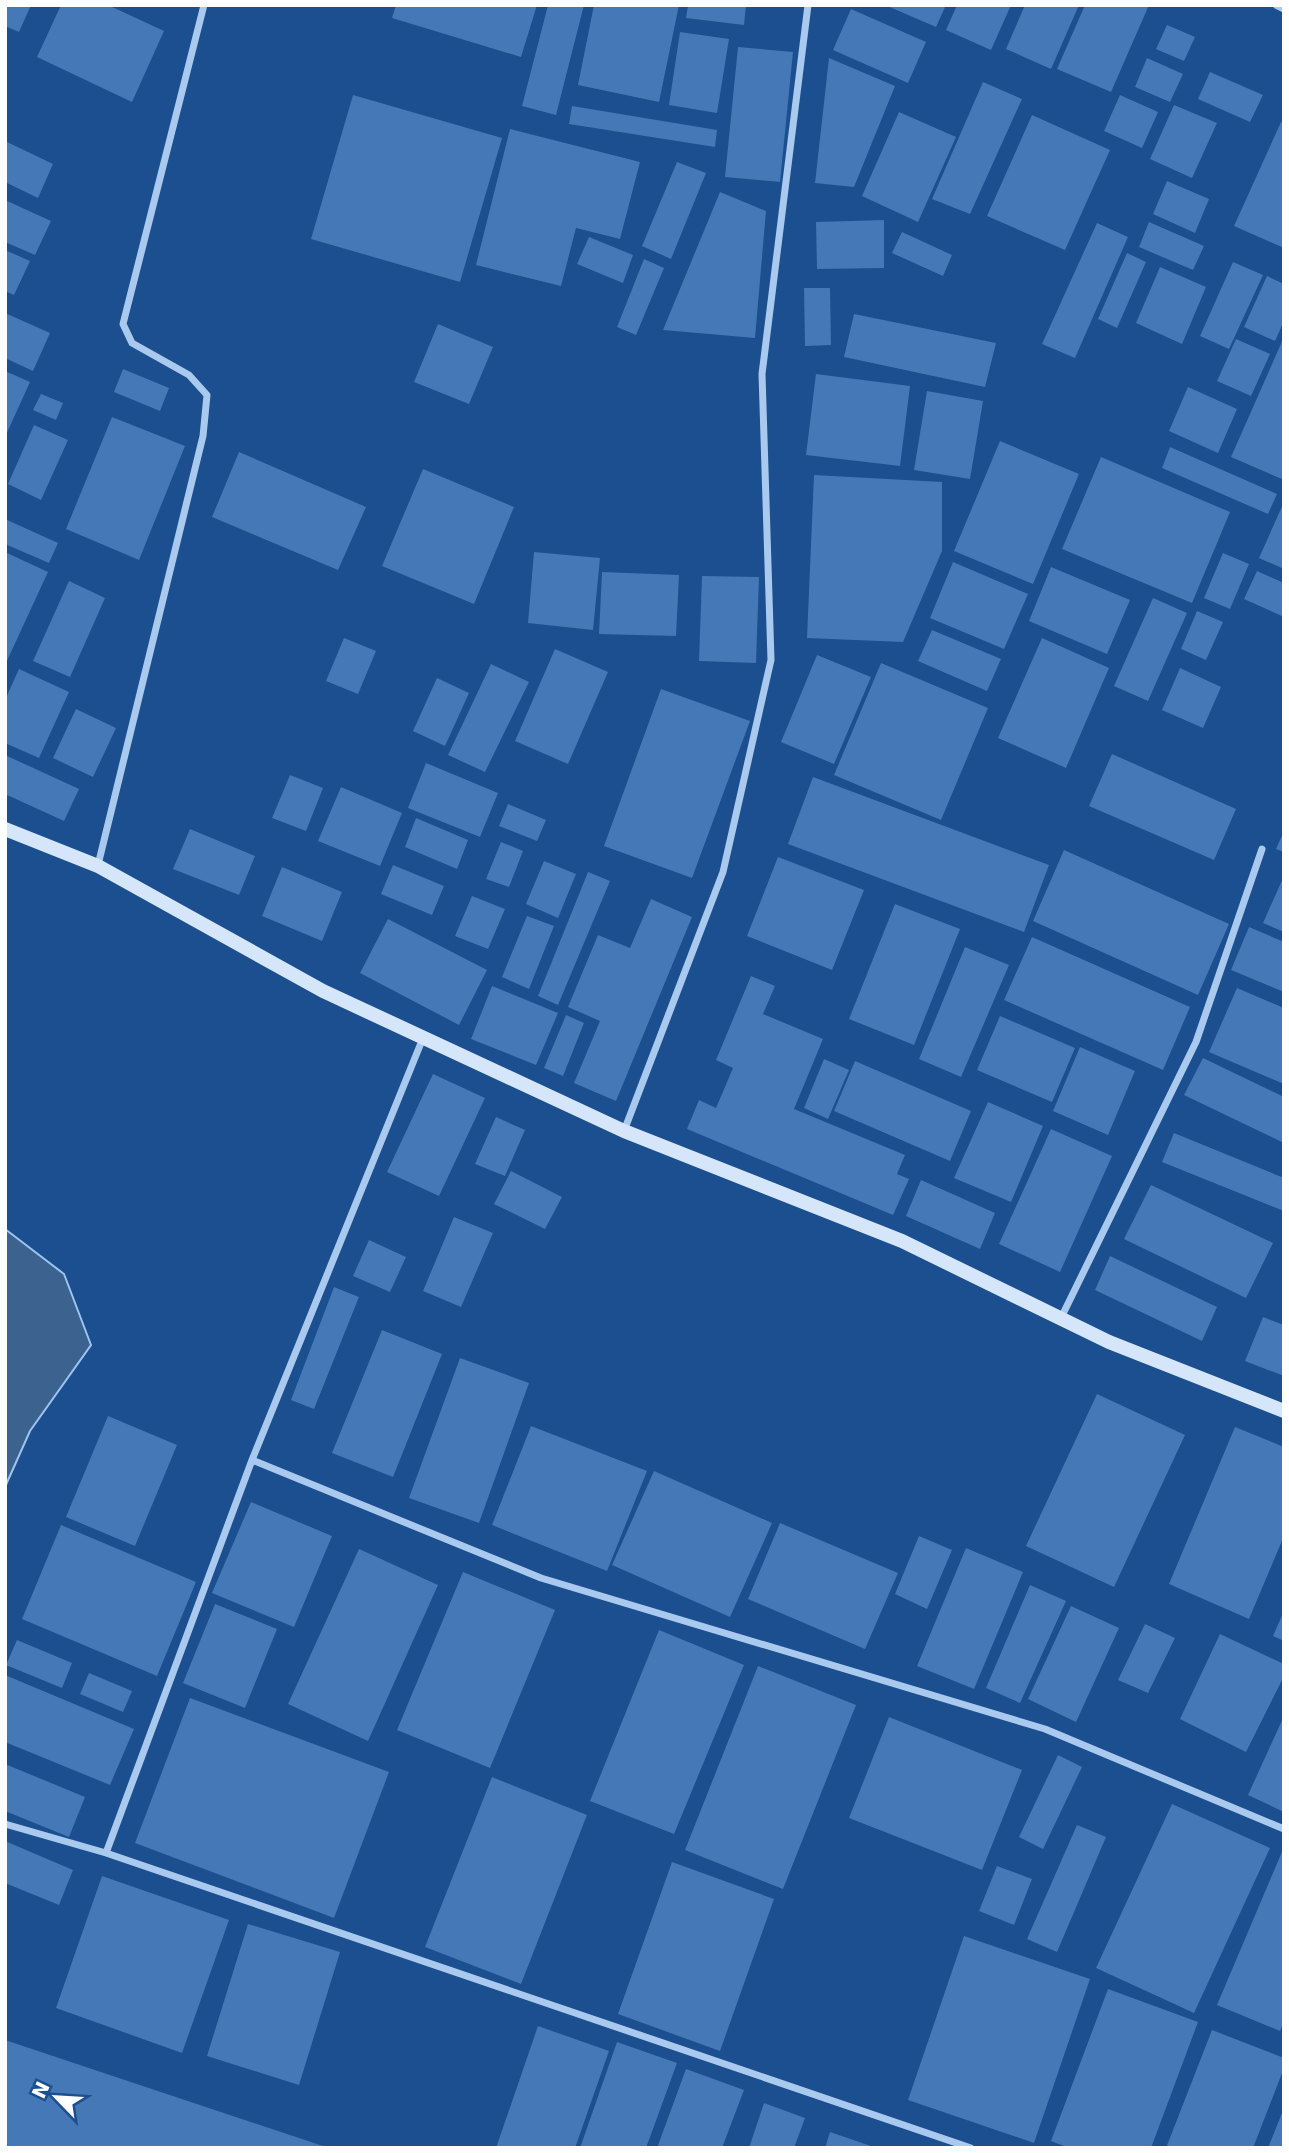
<svg xmlns="http://www.w3.org/2000/svg" width="1289" height="2153" font-family="'DejaVu Sans',sans-serif">
	<style>
		.water { fill: #3c6290; stroke: #9cc4f0; stroke-width: 2 }
		.building { fill: #4478b7 }
		.lines { fill: none; stroke-linecap: round; stroke-linejoin: round }
		.street { stroke: #a9c9ee; stroke-width: 7 }
		.secondary { stroke: #d6e6fa; stroke-width: 14 }
	</style>
	<rect width="100%" height="100%" fill="#1b4f8f"/>
	<!-- water -->
	<path class="water" d="M 5,1229 L 64,1274 L 91,1345 L 30,1431 L 5,1487 Z"/>
	<!-- building -->
	<path class="building" d="M 5,5 L 31,5 L 19,32 L 5,26 Z
		M 61,5 L 108,5 L 164,31 L 132,102 L 37,57 Z
		M 396,5 L 537,5 L 521,57 L 392,18 Z
		M 548,5 L 584,5 L 556,115 L 522,106 Z
		M 594,5 L 679,5 L 659,102 L 578,85 Z
		M 688,5 L 746,5 L 744,25 L 686,18 Z
		M 885,5 L 946,5 L 936,27 Z
		M 957,5 L 1011,5 L 991,50 L 946,30 Z
		M 1025,5 L 1079,5 L 1051,69 L 1006,49 Z
		M 1085,5 L 1149,5 L 1111,92 L 1057,69 Z
		M 851,9 L 926,42 L 908,83 L 833,50 Z
		M 1167,25 L 1195,37 L 1184,61 L 1156,49 Z
		M 680,32 L 729,39 L 717,113 L 669,105 Z
		M 738,47 L 793,52 L 780,182 L 725,177 Z
		M 829,58 L 895,86 L 854,187 L 815,183 Z
		M 1147,58 L 1183,74 L 1170,102 L 1135,87 Z
		M 1210,72 L 1263,95 L 1250,122 L 1198,99 Z
		M 983,82 L 1022,99 L 970,214 L 932,199 Z
		M 353,95 L 502,138 L 460,282 L 311,239 Z
		M 1120,95 L 1158,112 L 1142,148 L 1104,131 Z
		M 1174,105 L 1217,123 L 1192,178 L 1150,159 Z
		M 572,106 L 717,130 L 715,147 L 569,124 Z
		M 899,112 L 956,137 L 918,222 L 862,196 Z
		M 1032,115 L 1110,150 L 1065,250 L 987,216 Z
		M 1281,122 L 1284,123 L 1284,248 L 1234,226 Z
		M 510,129 L 640,162 L 620,239 L 576,228 L 561,286 L 476,265 Z
		M 5,141 L 53,164 L 38,198 L 5,182 Z
		M 677,162 L 706,173 L 671,259 L 642,246 Z
		M 1167,181 L 1209,199 L 1195,233 L 1153,214 Z
		M 720,192 L 766,211 L 755,338 L 663,330 Z
		M 5,200 L 51,221 L 35,255 L 5,242 Z
		M 884,220 L 884,268 L 817,269 L 816,222 Z
		M 1149,222 L 1204,246 L 1193,270 L 1139,247 Z
		M 1097,223 L 1128,237 L 1075,358 L 1042,344 Z
		M 902,232 L 952,255 L 943,276 L 892,253 Z
		M 589,237 L 633,255 L 623,283 L 577,264 Z
		M 5,250 L 30,261 L 14,295 L 5,291 Z
		M 1127,253 L 1146,262 L 1117,328 L 1098,319 Z
		M 644,259 L 664,268 L 636,335 L 617,327 Z
		M 1233,262 L 1263,275 L 1229,349 L 1200,336 Z
		M 1160,267 L 1206,287 L 1182,344 L 1136,323 Z
		M 1267,276 L 1284,284 L 1284,321 L 1275,341 L 1244,327 Z
		M 804,288 L 830,288 L 831,345 L 805,346 Z
		M 5,313 L 50,333 L 33,371 L 5,358 Z
		M 854,314 L 996,343 L 985,387 L 844,357 Z
		M 438,324 L 493,347 L 469,404 L 414,382 Z
		M 1284,337 L 1284,480 L 1231,457 Z
		M 1236,339 L 1270,354 L 1251,396 L 1217,381 Z
		M 123,369 L 169,388 L 160,411 L 114,392 Z
		M 5,371 L 30,382 L 5,437 Z
		M 816,374 L 910,386 L 900,466 L 806,455 Z
		M 1188,387 L 1237,409 L 1218,453 L 1169,431 Z
		M 927,391 L 983,401 L 970,479 L 914,470 Z
		M 41,394 L 63,403 L 56,420 L 33,410 Z
		M 112,417 L 185,446 L 139,560 L 66,529 Z
		M 34,425 L 68,440 L 41,500 L 8,484 Z
		M 1000,441 L 1079,474 L 1033,584 L 954,551 Z
		M 1170,447 L 1277,494 L 1268,514 L 1162,468 Z
		M 239,452 L 366,507 L 338,570 L 212,517 Z
		M 1101,457 L 1230,512 L 1192,603 L 1062,549 Z
		M 423,469 L 514,507 L 474,604 L 382,566 Z
		M 814,475 L 942,482 L 942,551 L 903,642 L 807,638 Z
		M 1284,502 L 1284,569 L 1259,558 Z
		M 5,519 L 58,543 L 49,563 L 5,544 Z
		M 5,552 L 48,572 L 5,665 Z
		M 534,552 L 600,558 L 593,630 L 528,623 Z
		M 1223,553 L 1249,564 L 1230,609 L 1204,598 Z
		M 953,562 L 1028,594 L 1004,649 L 930,618 Z
		M 1051,567 L 1130,600 L 1107,654 L 1029,621 Z
		M 1257,571 L 1284,583 L 1284,617 L 1244,599 Z
		M 602,572 L 679,575 L 676,636 L 599,634 Z
		M 702,576 L 759,577 L 756,663 L 699,661 Z
		M 69,581 L 105,598 L 70,677 L 33,661 Z
		M 1153,598 L 1187,613 L 1148,701 L 1114,686 Z
		M 1197,611 L 1223,622 L 1206,660 L 1181,649 Z
		M 932,630 L 1001,659 L 987,691 L 918,661 Z
		M 344,638 L 376,651 L 358,694 L 326,681 Z
		M 1042,638 L 1109,668 L 1066,768 L 998,738 Z
		M 555,649 L 608,672 L 568,764 L 515,741 Z
		M 817,655 L 871,677 L 834,764 L 781,742 Z
		M 881,663 L 988,708 L 941,820 L 834,775 Z
		M 491,664 L 529,682 L 485,772 L 448,755 Z
		M 1180,668 L 1221,687 L 1203,728 L 1162,710 Z
		M 19,669 L 69,692 L 39,758 L 5,743 L 5,700 Z
		M 437,678 L 469,693 L 445,746 L 413,731 Z
		M 661,689 L 750,721 L 692,878 L 604,846 Z
		M 76,709 L 116,728 L 93,777 L 53,758 Z
		M 1112,754 L 1236,809 L 1214,860 L 1089,806 Z
		M 5,755 L 79,789 L 64,821 L 5,794 Z
		M 426,763 L 498,793 L 480,837 L 408,808 Z
		M 290,775 L 323,788 L 306,831 L 272,818 Z
		M 813,777 L 1049,865 L 1024,932 L 788,844 Z
		M 341,787 L 402,813 L 380,866 L 318,841 Z
		M 508,804 L 546,820 L 537,841 L 499,826 Z
		M 416,818 L 468,840 L 457,869 L 405,847 Z
		M 190,829 L 255,856 L 239,895 L 173,869 Z
		M 1284,831 L 1284,852 L 1276,849 Z
		M 501,842 L 523,851 L 509,887 L 486,879 Z
		M 1064,850 L 1229,924 L 1198,995 L 1033,921 Z
		M 778,857 L 864,890 L 832,970 L 747,936 Z
		M 544,861 L 576,874 L 558,918 L 526,904 Z
		M 393,865 L 444,886 L 432,915 L 381,894 Z
		M 282,867 L 342,892 L 322,941 L 262,916 Z
		M 588,872 L 610,881 L 558,1005 L 538,996 Z
		M 1284,876 L 1284,932 L 1263,923 Z
		M 472,896 L 505,909 L 488,949 L 455,936 Z
		M 651,899 L 692,917 L 616,1101 L 574,1083 L 600,1021 L 568,1007 L 598,935 L 630,948 Z
		M 895,904 L 960,929 L 914,1045 L 849,1019 Z
		M 527,916 L 554,926 L 529,989 L 502,977 Z
		M 388,919 L 487,970 L 459,1025 L 360,973 Z
		M 1249,927 L 1284,942 L 1284,992 L 1231,970 Z
		M 1032,937 L 1190,1007 L 1163,1070 L 1004,1000 Z
		M 965,947 L 1009,965 L 961,1077 L 919,1059 Z
		M 751,976 L 775,986 L 763,1014 L 823,1039 L 794,1109 L 905,1155 L 897,1174 L 909,1179 L 893,1215 L 687,1129 L 699,1100 L 716,1108 L 733,1068 L 716,1060 Z
		M 492,986 L 558,1013 L 536,1065 L 471,1039 Z
		M 1237,988 L 1284,1008 L 1284,1084 L 1209,1052 Z
		M 566,1015 L 584,1023 L 563,1076 L 544,1068 Z
		M 1000,1016 L 1075,1048 L 1052,1102 L 977,1070 Z
		M 1080,1047 L 1135,1071 L 1108,1135 L 1053,1111 Z
		M 1203,1058 L 1284,1097 L 1284,1143 L 1184,1095 Z
		M 824,1059 L 849,1070 L 828,1119 L 804,1108 Z
		M 855,1061 L 971,1111 L 950,1161 L 834,1111 Z
		M 433,1074 L 485,1098 L 439,1196 L 387,1172 Z
		M 988,1102 L 1043,1126 L 1011,1202 L 954,1178 Z
		M 496,1117 L 525,1130 L 505,1176 L 475,1164 Z
		M 1051,1129 L 1112,1156 L 1060,1272 L 999,1244 Z
		M 1174,1133 L 1284,1178 L 1284,1211 L 1162,1162 Z
		M 511,1171 L 562,1197 L 545,1229 L 494,1204 Z
		M 921,1180 L 995,1213 L 980,1249 L 906,1216 Z
		M 1151,1185 L 1273,1243 L 1246,1298 L 1124,1239 Z
		M 454,1217 L 493,1233 L 461,1307 L 423,1291 Z
		M 369,1240 L 406,1257 L 390,1292 L 353,1276 Z
		M 1110,1256 L 1217,1307 L 1202,1341 L 1095,1290 Z
		M 334,1287 L 359,1297 L 314,1409 L 291,1400 Z
		M 1263,1317 L 1284,1325 L 1284,1376 L 1245,1361 Z
		M 382,1330 L 442,1354 L 393,1477 L 332,1453 Z
		M 460,1358 L 529,1383 L 479,1523 L 409,1498 Z
		M 1097,1394 L 1185,1435 L 1114,1587 L 1026,1546 Z
		M 108,1416 L 177,1445 L 135,1546 L 66,1517 Z
		M 531,1426 L 647,1471 L 607,1571 L 492,1525 Z
		M 1235,1427 L 1284,1447 L 1284,1536 L 1249,1619 L 1169,1584 Z
		M 654,1471 L 772,1523 L 730,1617 L 612,1565 Z
		M 251,1502 L 332,1536 L 294,1627 L 212,1593 Z
		M 780,1523 L 898,1573 L 865,1649 L 748,1599 Z
		M 61,1525 L 196,1582 L 157,1676 L 22,1619 Z
		M 919,1536 L 952,1550 L 927,1609 L 895,1594 Z
		M 966,1548 L 1023,1572 L 974,1689 L 917,1666 Z
		M 359,1549 L 438,1585 L 368,1741 L 288,1704 Z
		M 463,1572 L 555,1610 L 490,1768 L 397,1730 Z
		M 1030,1585 L 1066,1601 L 1020,1703 L 986,1688 Z
		M 215,1604 L 277,1629 L 245,1708 L 183,1683 Z
		M 1071,1606 L 1119,1628 L 1076,1722 L 1028,1699 Z
		M 1284,1611 L 1284,1641 L 1273,1636 Z
		M 1145,1624 L 1175,1638 L 1148,1693 L 1118,1680 Z
		M 659,1630 L 744,1665 L 674,1834 L 590,1801 Z
		M 1220,1634 L 1284,1664 L 1284,1676 L 1246,1752 L 1180,1719 Z
		M 17,1640 L 72,1663 L 62,1688 L 6,1665 Z
		M 758,1666 L 856,1705 L 783,1889 L 685,1850 Z
		M 89,1673 L 132,1691 L 123,1712 L 80,1694 Z
		M 5,1675 L 134,1729 L 110,1785 L 5,1742 Z
		M 190,1698 L 389,1772 L 334,1918 L 135,1843 Z
		M 1284,1716 L 1284,1812 L 1248,1795 Z
		M 889,1717 L 1022,1770 L 982,1870 L 849,1818 Z
		M 1058,1755 L 1082,1767 L 1043,1849 L 1019,1837 Z
		M 5,1764 L 85,1797 L 69,1837 L 5,1811 Z
		M 492,1777 L 587,1815 L 521,1984 L 425,1947 Z
		M 1172,1804 L 1270,1848 L 1194,2013 L 1096,1968 Z
		M 1077,1825 L 1106,1837 L 1057,1952 L 1027,1939 Z
		M 5,1841 L 73,1870 L 59,1905 L 5,1883 Z
		M 1284,1847 L 1284,2022 L 1280,2031 L 1217,2005 Z
		M 672,1862 L 774,1899 L 720,2051 L 618,2014 Z
		M 997,1866 L 1032,1879 L 1014,1925 L 979,1911 Z
		M 102,1876 L 229,1920 L 182,2053 L 56,2008 Z
		M 248,1924 L 340,1952 L 299,2085 L 207,2056 Z
		M 964,1936 L 1090,1979 L 1034,2143 L 908,2100 Z
		M 1108,1989 L 1198,2022 L 1151,2148 L 1069,2148 L 1051,2141 Z
		M 538,2026 L 609,2051 L 575,2148 L 496,2148 Z
		M 1212,2030 L 1284,2058 L 1284,2068 L 1253,2148 L 1166,2148 Z
		M 5,2040 L 326,2147 L 326,2148 L 5,2148 Z
		M 617,2042 L 677,2063 L 646,2148 L 580,2148 Z
		M 686,2069 L 744,2090 L 722,2148 L 657,2148 Z
		M 764,2103 L 805,2118 L 794,2148 L 749,2148 Z
		M 1284,2108 L 1284,2148 L 1268,2148 Z
		M 830,2132 L 874,2147 L 874,2148 L 825,2148 Z"/>
	<g class="lines">
		<!-- street -->
		<path class="street" d="M 1276,5 L 1284,9
			M 98,865 L 203,436 L 207,395 L 189,375 L 132,343 L 123,324 L 204,5
			M 423,1038 L 252,1460 L 541,1578 L 1045,1729 L 1284,1829
			M 624,1131 L 723,872 L 771,660 L 762,374 L 808,5
			M 1061,1318 L 1196,1042 L 1262,849
			M 252,1460 L 106,1853 L 971,2148
			M 5,1824 L 106,1853"/>
		<!-- secondary -->
		<path class="secondary" d="M 5,829 L 98,866 L 323,991 L 624,1131 L 902,1241 L 1109,1342 L 1284,1411"/>
	</g>
	<!-- border -->
	<rect width="1289" height="2153" fill="none" stroke="#ffffff" stroke-width="14"/>
	<!-- north arrow -->
	<g transform="translate(56 2097) rotate(295)" stroke="#1b4f8f" stroke-width="5" paint-order="stroke">
	<path d="M0-5L12 26L0 18L-12 26Z" fill="#ffffff"/>
	<text y="-10" font-size="19" font-weight="bold" text-anchor="middle" fill="#ffffff">N</text>
	</g>
</svg>
